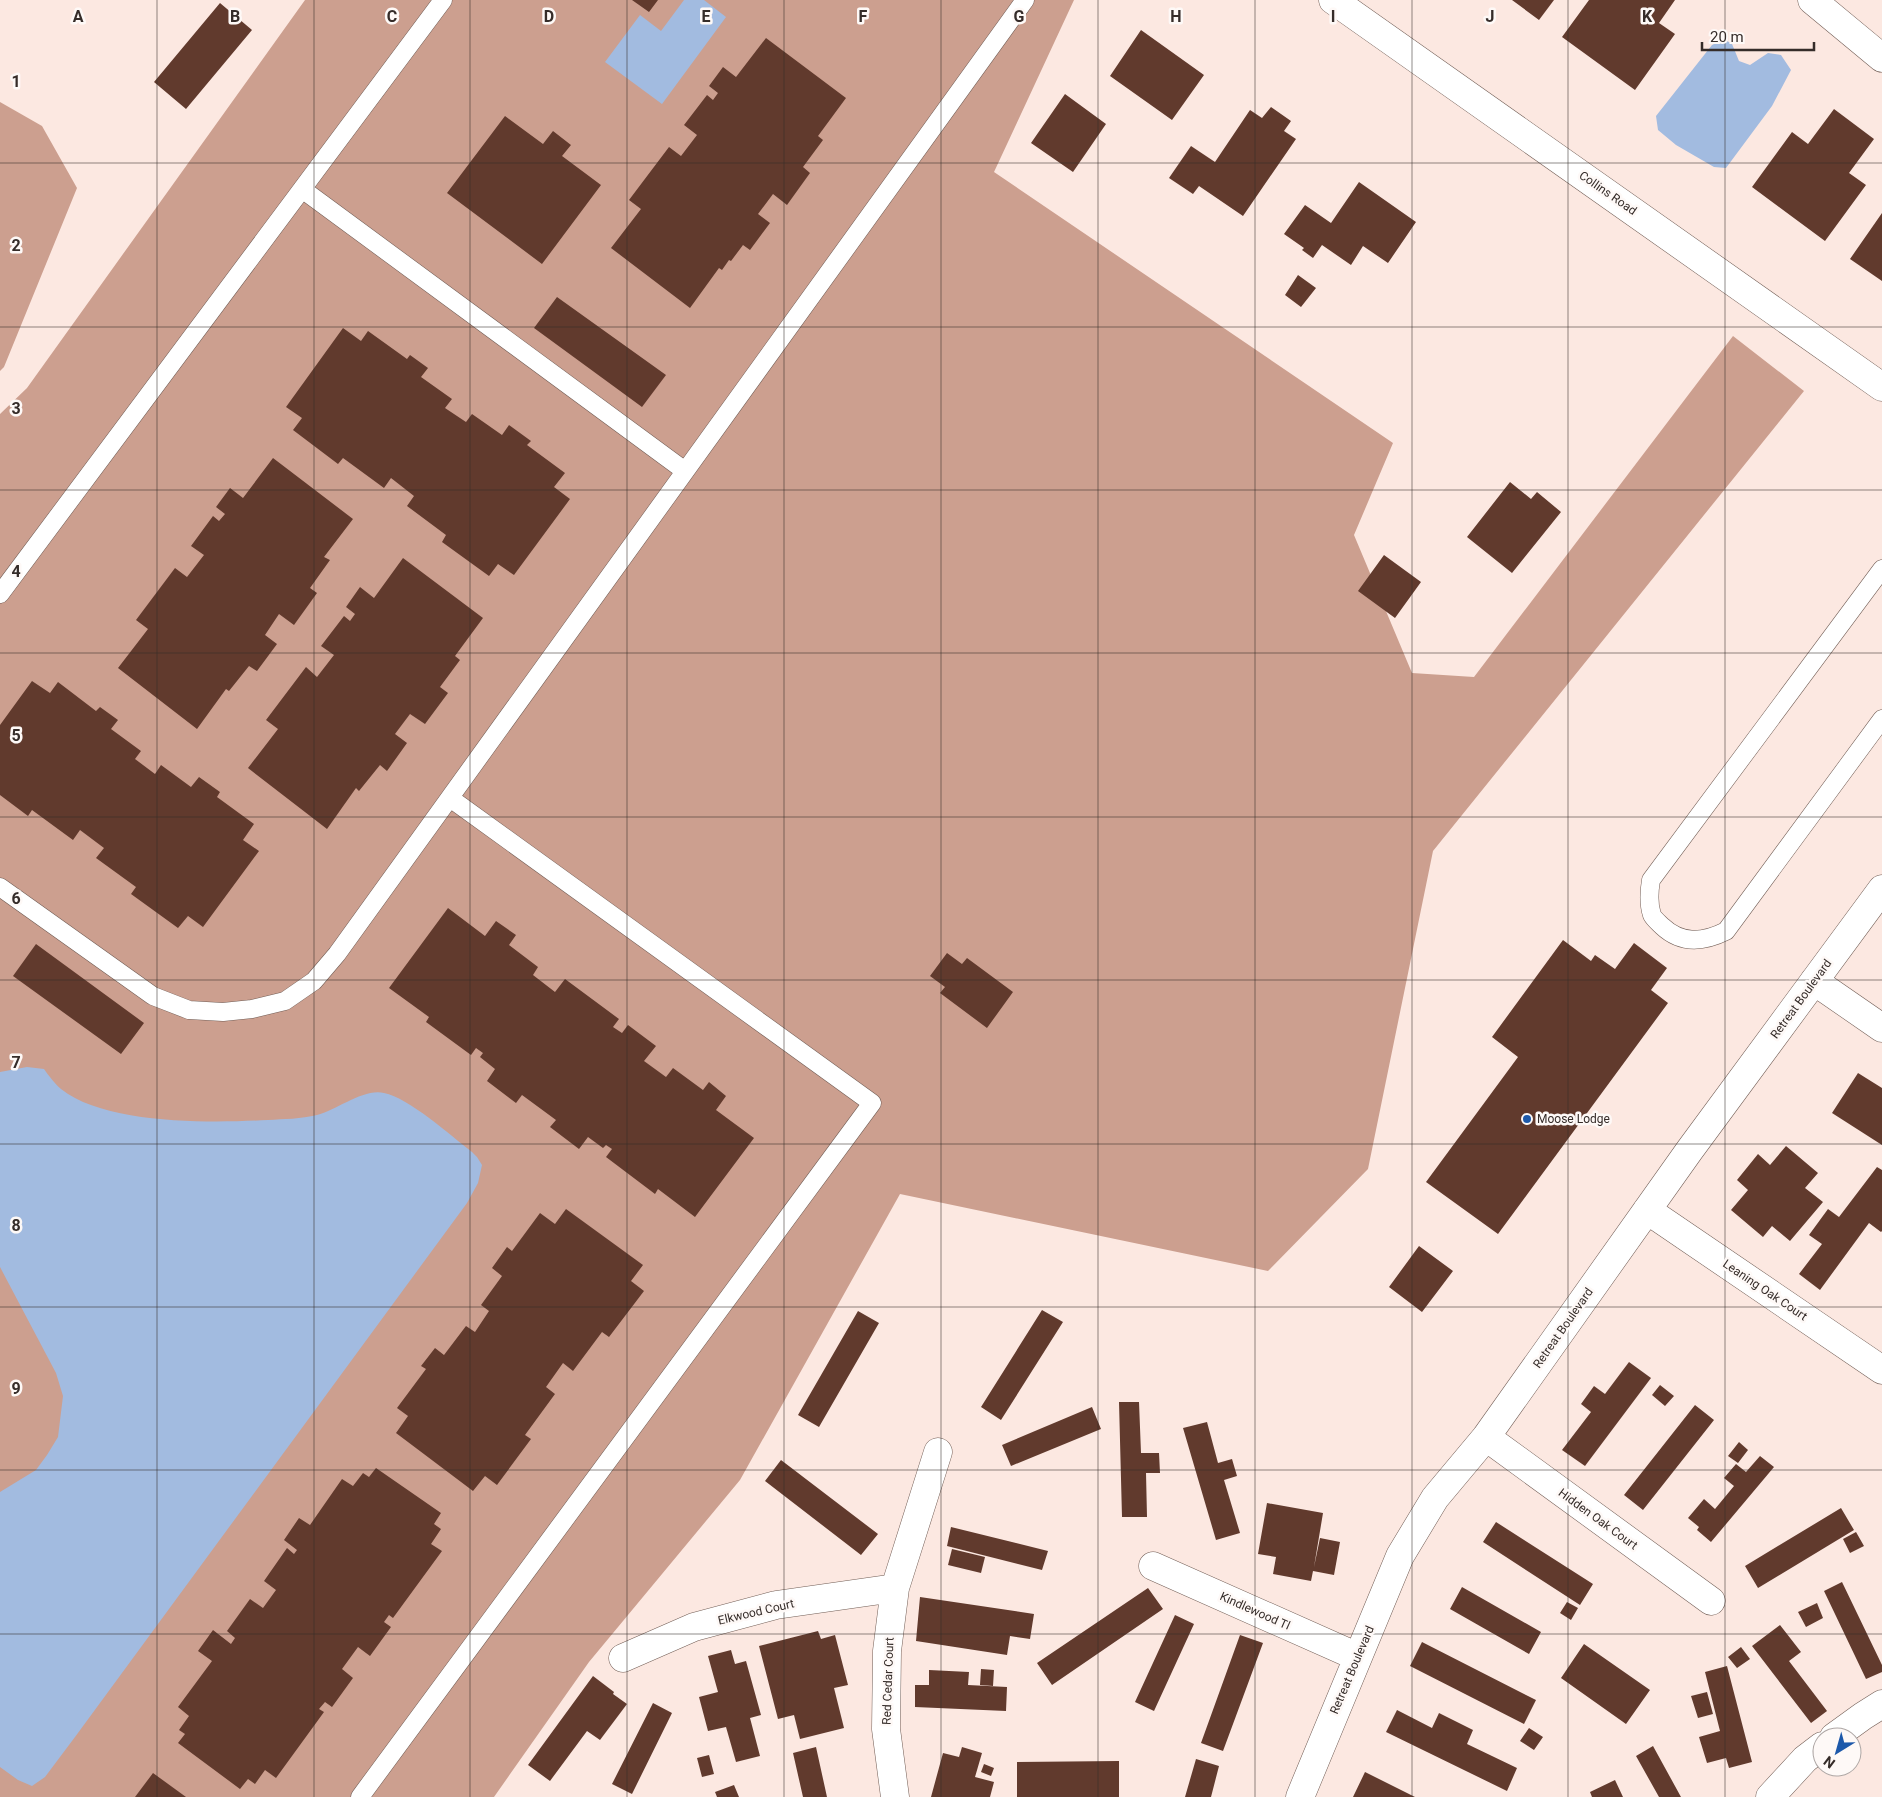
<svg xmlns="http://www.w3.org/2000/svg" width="1882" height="1797" font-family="Roboto,sans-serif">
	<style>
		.forest { fill: #cc9f8f }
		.water { fill: #a2bbe0 }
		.building { fill: #613a2d }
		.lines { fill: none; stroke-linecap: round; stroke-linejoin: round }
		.service-casing { stroke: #725e56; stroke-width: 19 }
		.minor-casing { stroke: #725e56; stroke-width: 29 }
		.tertiary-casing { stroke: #725e56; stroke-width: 29 }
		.service { stroke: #fff; stroke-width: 18 }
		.minor { stroke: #fff; stroke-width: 28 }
		.tertiary { stroke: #fff; stroke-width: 28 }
		.grid { fill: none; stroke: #352c29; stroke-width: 1; stroke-opacity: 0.55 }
		.poi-dot { fill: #1d59aa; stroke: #fef9f7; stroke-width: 2 }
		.labels { text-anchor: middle; stroke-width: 5; stroke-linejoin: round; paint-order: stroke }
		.street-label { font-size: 12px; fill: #352c29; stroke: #fef9f7 }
		.poi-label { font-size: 12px; fill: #352c29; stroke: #fef9f7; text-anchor: start }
		.grid-label { font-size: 16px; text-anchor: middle; font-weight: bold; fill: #352c29; stroke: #fef9f7; stroke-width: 5; stroke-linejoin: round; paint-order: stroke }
	</style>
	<rect width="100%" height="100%" fill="#fce8e1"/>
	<!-- forest -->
	<path class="forest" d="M 305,0 L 1074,0 L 994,172 L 1393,443 L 1354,535 L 1412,673 L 1474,677 L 1733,336 L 1804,391 L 1433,851 L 1368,1169 L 1268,1271 L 900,1194 L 740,1480 L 589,1662 L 494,1797 L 0,1797 L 0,414 L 27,388 Z
		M 0,102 L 42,126 L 77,188 L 4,367 L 0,371 Z"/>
	<!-- water -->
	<path class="water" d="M 684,0 L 704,0 L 726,17 L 662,104 L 605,62 L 640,15 L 661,31 Z
		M 1724,39 L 1732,44 L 1739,61 L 1750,65 L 1768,53 L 1781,55 L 1791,70 L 1772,106 L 1726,168 L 1714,167 L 1676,145 L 1658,130 L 1656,116 L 1712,45 Z
		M 27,1067 L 44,1069 C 49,1076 55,1084 61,1089 C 106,1125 213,1123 268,1120 C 284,1119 301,1119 317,1115 C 337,1110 364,1088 384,1093 C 409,1098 450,1135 472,1152 L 477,1157 L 482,1165 L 478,1183 L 467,1203 L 75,1737 L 45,1777 L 32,1786 L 18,1780 L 0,1767 L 0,1492 L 36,1470 L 47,1455 L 58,1437 L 63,1396 L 56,1373 L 0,1267 L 0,1072 Z"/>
	<!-- building -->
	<path class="building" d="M 632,0 L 658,0 L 649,12 Z
		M 1512,0 L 1554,0 L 1539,20 Z
		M 1589,0 L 1675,0 L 1659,23 L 1675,34 L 1635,90 L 1562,37 Z
		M 220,3 L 252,30 L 186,109 L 154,82 Z
		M 1141,30 L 1204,75 L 1172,120 L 1110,76 Z
		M 766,38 L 846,98 L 818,136 L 823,140 L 803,167 L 810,173 L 787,205 L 773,194 L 758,214 L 770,223 L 750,250 L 743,245 L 731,261 L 729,260 L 722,270 L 719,268 L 690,308 L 611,248 L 641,209 L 629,200 L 669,147 L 681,156 L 697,135 L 684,125 L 707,95 L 713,100 L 718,93 L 709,86 L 723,67 L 736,77 Z
		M 1065,94 L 1106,124 L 1073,172 L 1031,143 Z
		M 1271,107 L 1291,121 L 1284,131 L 1296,139 L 1243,216 L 1199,186 L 1193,194 L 1169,178 L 1191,146 L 1215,162 L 1250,110 L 1262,118 Z
		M 1834,109 L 1874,139 L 1849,173 L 1866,185 L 1825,241 L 1752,187 L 1792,132 L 1808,144 Z
		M 505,116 L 543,144 L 553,131 L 571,145 L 562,156 L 601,185 L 542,264 L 447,193 Z
		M 1359,182 L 1416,222 L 1388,263 L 1363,246 L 1351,265 L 1322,245 L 1313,258 L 1302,250 L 1304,248 L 1284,234 L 1305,205 L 1331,223 Z
		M 1882,213 L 1882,281 L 1850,259 Z
		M 1298,275 L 1316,288 L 1301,307 L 1285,295 Z
		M 557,297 L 666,375 L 642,407 L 534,328 Z
		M 343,328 L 361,341 L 368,331 L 407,359 L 410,355 L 428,368 L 421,377 L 452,399 L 445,408 L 466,422 L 472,414 L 502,435 L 509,425 L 531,441 L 527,445 L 565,473 L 554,487 L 570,499 L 514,575 L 498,564 L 489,576 L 442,542 L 446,535 L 407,506 L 414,496 L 391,478 L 384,488 L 343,458 L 338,464 L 293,430 L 302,418 L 286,407 Z
		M 273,458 L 353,519 L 324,557 L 330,560 L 310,588 L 317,593 L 294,625 L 279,614 L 265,635 L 277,644 L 257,671 L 249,666 L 229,691 L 226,689 L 197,729 L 118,668 L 148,629 L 136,620 L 175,568 L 187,577 L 204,555 L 191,546 L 213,516 L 219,521 L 225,514 L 216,507 L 230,488 L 243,498 Z
		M 1510,482 L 1531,499 L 1537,492 L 1561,512 L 1512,573 L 1467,537 Z
		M 1384,555 L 1421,582 L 1395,618 L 1358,591 Z
		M 403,558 L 483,618 L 455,656 L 460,660 L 440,687 L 448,693 L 425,724 L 410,714 L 395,734 L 407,743 L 387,771 L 380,765 L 359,791 L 356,788 L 327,829 L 248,768 L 278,729 L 266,720 L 306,667 L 317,677 L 334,655 L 321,646 L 344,616 L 350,621 L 355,614 L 346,607 L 360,587 L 374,598 Z
		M 32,681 L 50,693 L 58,682 L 96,711 L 100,707 L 118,720 L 111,729 L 141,751 L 135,759 L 155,774 L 161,765 L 191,787 L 199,777 L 220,792 L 217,797 L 254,824 L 243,840 L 259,851 L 203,927 L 188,916 L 178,928 L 131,894 L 136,887 L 96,858 L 104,848 L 80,830 L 73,840 L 32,810 L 28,816 L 0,795 L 0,725 Z
		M 448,908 L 485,936 L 496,921 L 516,935 L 509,945 L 538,967 L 533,975 L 555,992 L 565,979 L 619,1019 L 613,1027 L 622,1033 L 628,1025 L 656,1046 L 644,1061 L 666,1077 L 673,1068 L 703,1090 L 709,1082 L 726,1096 L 716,1110 L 754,1138 L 695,1217 L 658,1189 L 655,1194 L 606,1157 L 612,1149 L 606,1145 L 603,1148 L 588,1137 L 579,1149 L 550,1127 L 556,1120 L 522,1095 L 516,1103 L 487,1081 L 495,1069 L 480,1057 L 483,1053 L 476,1048 L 471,1055 L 426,1022 L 429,1017 L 389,988 Z
		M 1563,940 L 1591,961 L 1595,955 L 1615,969 L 1634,943 L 1667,968 L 1651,990 L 1668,1003 L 1498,1234 L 1426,1182 L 1518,1057 L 1492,1037 Z
		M 36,944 L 144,1023 L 121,1054 L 13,976 Z
		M 947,953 L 962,964 L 967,958 L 1013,992 L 987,1028 L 940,993 L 945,987 L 930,976 Z
		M 1858,1073 L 1882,1088 L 1882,1145 L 1832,1113 Z
		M 1786,1146 L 1818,1173 L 1805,1188 L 1823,1202 L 1790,1241 L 1772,1226 L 1763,1237 L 1731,1210 L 1748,1190 L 1737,1180 L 1758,1154 L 1770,1165 Z
		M 1877,1167 L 1882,1170 L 1882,1231 L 1881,1232 L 1869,1223 L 1820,1290 L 1799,1274 L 1822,1244 L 1809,1235 L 1828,1209 L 1839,1217 Z
		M 566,1209 L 643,1265 L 631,1281 L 644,1291 L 609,1337 L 602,1332 L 573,1371 L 563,1363 L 546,1387 L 555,1394 L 525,1435 L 531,1439 L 497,1485 L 485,1476 L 473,1491 L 396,1433 L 408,1416 L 397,1408 L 426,1369 L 421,1366 L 435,1348 L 444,1355 L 466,1326 L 475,1332 L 489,1311 L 481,1305 L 502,1276 L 492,1268 L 507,1247 L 512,1251 L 540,1213 L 555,1224 Z
		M 1419,1246 L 1453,1271 L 1422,1312 L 1389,1287 Z
		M 1042,1310 L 1063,1322 L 1001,1420 L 981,1407 Z
		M 858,1311 L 879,1323 L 819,1427 L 798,1415 Z
		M 1629,1362 L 1651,1378 L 1585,1466 L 1562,1450 L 1591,1412 L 1581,1404 L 1594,1386 L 1605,1394 Z
		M 1660,1385 L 1674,1396 L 1665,1406 L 1652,1395 Z
		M 1119,1402 L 1139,1402 L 1141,1453 L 1159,1453 L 1160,1473 L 1146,1473 L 1147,1517 L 1122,1517 Z
		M 1695,1405 L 1714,1420 L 1643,1510 L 1624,1495 Z
		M 1092,1407 L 1101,1429 L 1011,1466 L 1002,1445 Z
		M 1207,1422 L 1218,1463 L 1232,1459 L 1237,1476 L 1224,1480 L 1240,1533 L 1216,1540 L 1183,1428 Z
		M 1739,1442 L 1748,1450 L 1738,1463 L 1728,1456 Z
		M 1760,1456 L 1774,1467 L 1711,1542 L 1697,1530 L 1699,1527 L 1688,1518 L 1704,1499 L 1715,1509 L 1734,1486 L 1724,1478 L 1736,1464 L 1746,1472 Z
		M 781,1460 L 878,1534 L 861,1555 L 765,1481 Z
		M 376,1468 L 441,1513 L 434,1524 L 441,1529 L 431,1544 L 442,1551 L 393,1618 L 389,1615 L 384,1622 L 391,1627 L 370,1656 L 358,1647 L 342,1669 L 353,1678 L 332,1707 L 325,1702 L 319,1709 L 324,1712 L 276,1778 L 265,1770 L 255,1784 L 248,1779 L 240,1789 L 178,1743 L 185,1734 L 179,1730 L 189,1716 L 178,1707 L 212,1661 L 198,1651 L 213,1630 L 231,1644 L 235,1638 L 227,1631 L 250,1599 L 263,1608 L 276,1590 L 264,1581 L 287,1548 L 294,1554 L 297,1550 L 284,1540 L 299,1518 L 310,1525 L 342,1479 L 353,1486 L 363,1473 L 369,1477 Z
		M 1267,1503 L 1323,1513 L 1314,1567 L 1320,1538 L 1340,1542 L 1334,1575 L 1313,1571 L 1311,1581 L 1273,1574 L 1276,1557 L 1258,1554 Z
		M 1841,1508 L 1854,1530 L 1758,1588 L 1745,1566 Z
		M 1496,1522 L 1593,1584 L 1580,1605 L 1483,1542 Z
		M 951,1527 L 1048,1551 L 1042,1570 L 947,1546 Z
		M 1856,1532 L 1864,1546 L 1850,1553 L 1843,1539 Z
		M 952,1549 L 985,1557 L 981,1573 L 948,1565 Z
		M 1842,1582 L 1882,1665 L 1882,1672 L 1866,1679 L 1824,1591 Z
		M 1462,1587 L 1541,1632 L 1529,1654 L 1450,1609 Z
		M 1148,1588 L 1163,1609 L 1052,1685 L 1037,1663 Z
		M 920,1597 L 1034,1614 L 1030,1639 L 1010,1636 L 1007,1655 L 916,1641 Z
		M 1567,1602 L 1578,1608 L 1571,1620 L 1560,1613 Z
		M 1817,1603 L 1823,1618 L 1806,1627 L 1798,1612 Z
		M 1175,1615 L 1194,1624 L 1154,1711 L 1135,1702 Z
		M 1780,1625 L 1801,1652 L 1789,1661 L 1827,1711 L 1811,1723 L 1752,1646 Z
		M 818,1631 L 821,1639 L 835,1635 L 848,1685 L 834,1688 L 844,1728 L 800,1739 L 794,1715 L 778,1719 L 759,1646 Z
		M 1240,1635 L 1263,1643 L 1223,1751 L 1201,1743 Z
		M 1422,1642 L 1536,1700 L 1524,1724 L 1410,1666 Z
		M 1584,1644 L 1650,1690 L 1626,1724 L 1561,1678 Z
		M 1741,1647 L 1750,1659 L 1737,1668 L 1728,1657 Z
		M 731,1650 L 735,1664 L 746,1661 L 761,1715 L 750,1718 L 760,1756 L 736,1762 L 726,1727 L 708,1731 L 699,1697 L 718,1692 L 708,1656 Z
		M 1727,1666 L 1752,1762 L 1729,1768 L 1726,1758 L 1707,1763 L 1699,1737 L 1720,1731 L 1705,1672 Z
		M 981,1669 L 994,1670 L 993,1686 L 980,1685 Z
		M 929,1670 L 969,1672 L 968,1685 L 1007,1687 L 1006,1711 L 915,1707 L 915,1685 L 929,1685 Z
		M 593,1676 L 614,1692 L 613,1694 L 627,1704 L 600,1740 L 587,1731 L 550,1781 L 528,1765 Z
		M 1707,1692 L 1713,1714 L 1698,1718 L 1691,1696 Z
		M 653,1703 L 672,1713 L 632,1794 L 612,1784 Z
		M 1397,1710 L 1432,1728 L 1439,1713 L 1473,1730 L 1467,1744 L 1517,1768 L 1507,1791 L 1386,1732 Z
		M 1529,1728 L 1543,1737 L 1534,1750 L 1520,1741 Z
		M 1653,1746 L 1681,1797 L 1659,1797 L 1636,1756 Z
		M 816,1747 L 827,1797 L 803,1797 L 793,1753 Z
		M 962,1747 L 982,1753 L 975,1777 L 994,1782 L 990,1797 L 931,1797 L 943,1753 L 959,1757 Z
		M 709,1755 L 714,1774 L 702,1777 L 697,1758 Z
		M 1196,1759 L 1219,1766 L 1211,1797 L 1185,1797 Z
		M 1119,1761 L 1119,1797 L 1017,1797 L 1017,1762 Z
		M 984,1764 L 994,1768 L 991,1776 L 981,1772 Z
		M 1365,1772 L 1415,1797 L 1353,1797 Z
		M 153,1773 L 186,1797 L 135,1797 Z
		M 1615,1780 L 1623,1797 L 1592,1797 L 1590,1792 Z
		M 734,1785 L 739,1797 L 717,1797 L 715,1792 Z"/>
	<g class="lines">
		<defs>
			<path id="service" d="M 302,189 L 685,471
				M 1882,569 L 1651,880 C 1649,892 1648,903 1652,915 C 1654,919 1659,923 1662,926 C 1682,945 1704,942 1726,931 L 1882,719
				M 0,594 L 443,0
				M 0,887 L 153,996 L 189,1010 L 223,1012 L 252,1009 L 285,1001 L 314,981 L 337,954 L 1025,0
				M 360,1797 L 872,1103 L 450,798"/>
			<path id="minor" d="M 1812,0 L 1882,58
				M 1814,981 L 1882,1028
				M 1647,1210 L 1882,1370
				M 1486,1437 L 1711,1601
				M 1153,1566 L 1358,1657
				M 623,1658 L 694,1627 L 776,1605 L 895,1588
				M 1834,1737 L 1863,1716 L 1882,1704
				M 895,1797 L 886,1729 L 887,1651 L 895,1588 L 938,1452
				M 1300,1797 L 1400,1556 L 1435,1498 L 1486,1437 L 1689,1151 L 1882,889
				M 1770,1797 L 1805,1759 L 1822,1746"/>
			<path id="tertiary" d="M 1333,0 L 1882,387"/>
		</defs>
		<!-- service casing -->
		<use href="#service" class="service-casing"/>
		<!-- minor casing -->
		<use href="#minor" class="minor-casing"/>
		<!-- tertiary casing -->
		<use href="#tertiary" class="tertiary-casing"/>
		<!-- service -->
		<use href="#service" class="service"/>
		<!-- minor -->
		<use href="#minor" class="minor"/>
		<!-- tertiary -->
		<use href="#tertiary" class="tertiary"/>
	</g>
	<!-- grid -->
	<path class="grid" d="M 157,0 L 157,1797M 314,0 L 314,1797M 470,0 L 470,1797M 627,0 L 627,1797M 784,0 L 784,1797M 941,0 L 941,1797M 1098,0 L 1098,1797M 1255,0 L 1255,1797M 1412,0 L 1412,1797M 1568,0 L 1568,1797M 1725,0 L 1725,1797M 0,163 L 1882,163M 0,327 L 1882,327M 0,490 L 1882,490M 0,653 L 1882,653M 0,817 L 1882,817M 0,980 L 1882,980M 0,1144 L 1882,1144M 0,1307 L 1882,1307M 0,1470 L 1882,1470M 0,1634 L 1882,1634"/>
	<!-- markers -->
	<circle class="poi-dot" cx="1527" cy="1119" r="5"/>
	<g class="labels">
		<!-- street labels -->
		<g class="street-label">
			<text transform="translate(1608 193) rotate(35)" y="4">Collins Road</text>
			<text transform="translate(1801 999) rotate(-54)" y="4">Retreat Boulevard</text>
			<text transform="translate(1765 1290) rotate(34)" y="4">Leaning Oak Court</text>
			<text transform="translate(1563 1328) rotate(-55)" y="4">Retreat Boulevard</text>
			<text transform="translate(1598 1519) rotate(36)" y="4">Hidden Oak Court</text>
			<text transform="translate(1255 1611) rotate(24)" y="4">Kindlewood Tl</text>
			<text transform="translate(756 1612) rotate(-13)" y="4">Elkwood Court</text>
			<text transform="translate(1352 1670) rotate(-67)" y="4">Retreat Boulevard</text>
			<text transform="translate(888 1681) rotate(-88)" y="4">Red Cedar Court</text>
		</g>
		<!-- poi labels -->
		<g class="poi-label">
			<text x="1537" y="1123">Moose Lodge</text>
		</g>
	</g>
	<g class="grid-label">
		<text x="78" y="22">A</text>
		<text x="235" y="22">B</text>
		<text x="392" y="22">C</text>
		<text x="549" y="22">D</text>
		<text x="706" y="22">E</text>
		<text x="863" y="22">F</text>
		<text x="1019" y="22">G</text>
		<text x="1176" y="22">H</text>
		<text x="1333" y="22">I</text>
		<text x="1490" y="22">J</text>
		<text x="1647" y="22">K</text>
		<text x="16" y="87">1</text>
		<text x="16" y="251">2</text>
		<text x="16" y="414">3</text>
		<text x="16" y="577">4</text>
		<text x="16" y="741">5</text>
		<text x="16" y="904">6</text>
		<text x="16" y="1068">7</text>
		<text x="16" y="1231">8</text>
		<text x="16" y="1394">9</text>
	</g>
	<!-- north arrow -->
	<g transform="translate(1837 1752) rotate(217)"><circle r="24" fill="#fef9f7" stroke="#aea7a5"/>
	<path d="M0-4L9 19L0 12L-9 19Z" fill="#1d59aa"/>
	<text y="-8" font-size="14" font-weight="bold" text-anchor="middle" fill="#352c29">N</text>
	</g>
	<!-- scale -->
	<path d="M1702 42v8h112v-8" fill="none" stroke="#352c29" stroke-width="2.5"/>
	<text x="1710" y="42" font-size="15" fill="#352c29" stroke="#fef9f7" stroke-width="4" paint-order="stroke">20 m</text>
</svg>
